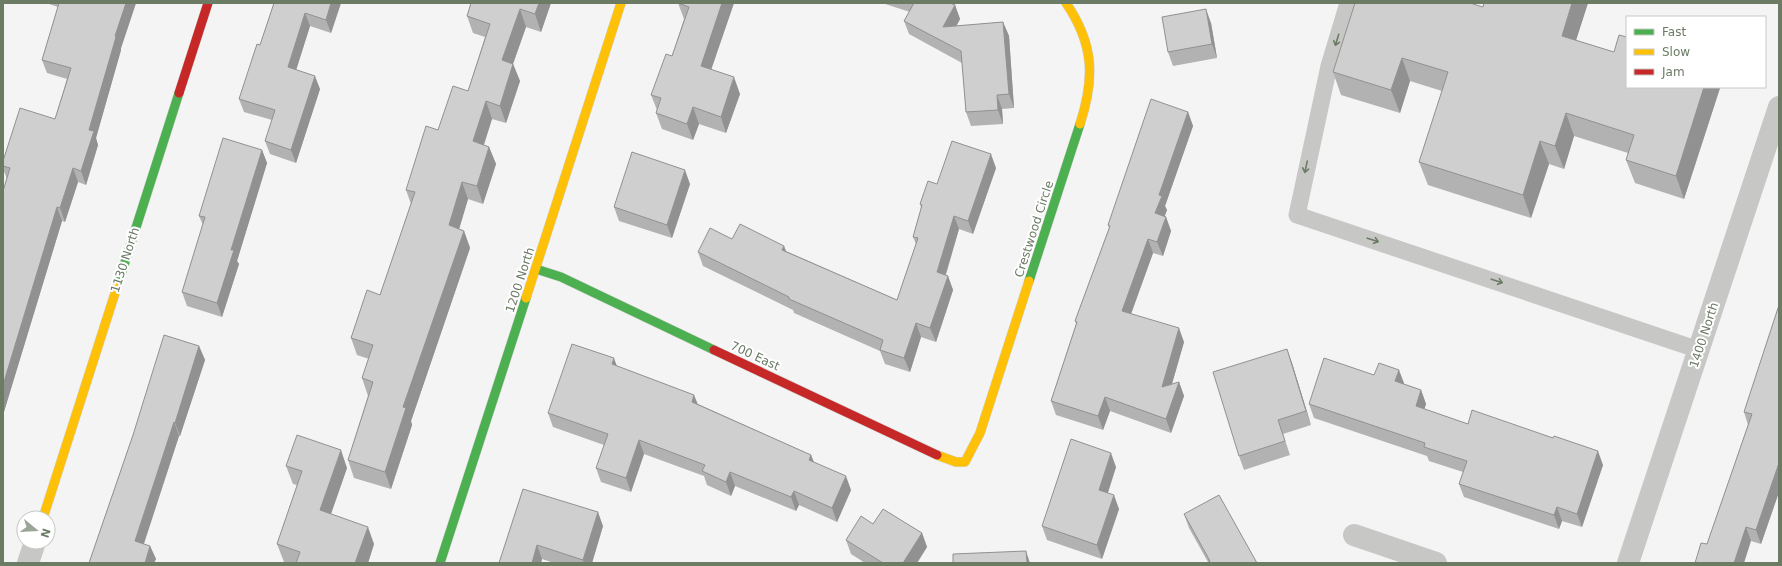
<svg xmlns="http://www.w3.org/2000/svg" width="1782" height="566" font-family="'DejaVu Sans',sans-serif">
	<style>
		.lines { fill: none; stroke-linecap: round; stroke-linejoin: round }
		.fast-casing { stroke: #d0d1d0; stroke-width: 10 }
		.slow-casing { stroke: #d0d1d0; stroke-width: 10 }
		.jam-casing { stroke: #d0d1d0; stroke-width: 10 }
		.lane { stroke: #c7c8c6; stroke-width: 17 }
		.street { stroke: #c7c8c6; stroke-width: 22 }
		.fast { stroke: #4caf50; stroke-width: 9 }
		.slow { stroke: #ffc107; stroke-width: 9 }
		.jam { stroke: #c62828; stroke-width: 9 }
		.wall { fill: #b1b2b1 }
		.shaded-wall { fill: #909190 }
		.building { fill: #cecfce; stroke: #909190 }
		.oneway { stroke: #6b7b64 }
		.labels { text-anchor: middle; stroke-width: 4; stroke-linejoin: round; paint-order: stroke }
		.street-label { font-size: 12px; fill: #6b7b64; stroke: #fff }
	</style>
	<rect width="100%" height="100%" fill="#f5f4f5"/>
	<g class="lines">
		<defs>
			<path id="fast" d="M 536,269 L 561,277 L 714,350
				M 1029,281 L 1080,124
				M 117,287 L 179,93
				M 440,563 L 526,298"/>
			<path id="slow" d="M 1066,3 C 1094,44 1095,78 1080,124
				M 526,298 L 621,3
				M 937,455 L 956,462 L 965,462 L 980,433 L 1029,281
				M 43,518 L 117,287"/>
			<path id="jam" d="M 179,93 L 208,3
				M 714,350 L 937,455"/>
		</defs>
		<!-- fast casing -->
		<use href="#fast" class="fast-casing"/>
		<!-- slow casing -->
		<use href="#slow" class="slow-casing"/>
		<!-- jam casing -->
		<use href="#jam" class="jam-casing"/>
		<!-- lane -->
		<path class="lane" d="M 1348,3 L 1329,66 L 1297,215 L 1699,350"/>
		<!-- street -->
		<path class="street" d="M 1354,535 L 1436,563
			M 28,563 L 35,542
			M 1628,563 L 1779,107"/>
		<!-- fast -->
		<use href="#fast" class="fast"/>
		<!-- slow -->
		<use href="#slow" class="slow"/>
		<!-- jam -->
		<use href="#jam" class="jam"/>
	</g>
	<!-- wall -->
	<path class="wall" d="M 46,3 L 136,3 L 121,48 L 121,50 L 96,138 L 98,145 L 86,185 L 78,182 L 65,222 L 62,221 L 3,415 L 3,191 L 7,179 L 3,169 L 3,161 L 55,119 L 67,79 L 47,73 L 42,60 L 58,7 Z
		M 274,3 L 341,3 L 331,33 L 310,26 L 296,70 L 320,89 L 296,163 L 270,154 L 265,141 L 272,120 L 244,112 L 239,99 L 260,45 Z
		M 551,3 L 541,32 L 526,27 L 513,64 L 520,81 L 506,123 L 492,119 L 484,145 L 489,147 L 496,164 L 483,204 L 468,199 L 459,229 L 464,231 L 470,248 L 411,421 L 412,425 L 391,489 L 354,478 L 348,460 L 368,396 L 362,378 L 369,359 L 357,355 L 351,338 L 380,295 L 411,204 L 406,190 L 438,130 L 468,91 L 485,37 L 473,33 L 467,16 Z
		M 678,3 L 734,3 L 711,69 L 740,94 L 726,133 L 699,124 L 693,140 L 662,129 L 656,113 L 657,110 L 651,95 L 672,56 L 684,19 Z
		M 882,3 L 954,3 L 953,5 L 955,5 L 960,19 L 956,26 L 1003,22 L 1009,36 L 1014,108 L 1002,109 L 1003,124 L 971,126 L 966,112 L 962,63 L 909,34 L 904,21 L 910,12 Z
		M 1484,3 L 1588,3 L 1576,40 L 1720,88 L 1684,199 L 1635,183 L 1626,160 L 1628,153 L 1574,136 L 1564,169 L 1549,164 L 1531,218 L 1428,185 L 1419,162 L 1442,91 L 1410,81 L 1400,113 L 1341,95 L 1333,72 L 1483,7 Z
		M 1211,23 L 1217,58 L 1173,66 L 1168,52 Z
		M 1188,112 L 1193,126 L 1165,206 L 1167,210 L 1164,216 L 1166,217 L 1171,231 L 1163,256 L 1153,253 L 1131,314 L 1184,342 L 1172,384 L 1179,382 L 1184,396 L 1171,433 L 1110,411 L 1103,430 L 1056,415 L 1051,401 L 1076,324 L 1075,321 L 1109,228 L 1108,225 Z
		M 262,150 L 267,163 L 237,261 L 239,264 L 222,317 L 187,306 L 182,292 L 203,225 L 199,216 Z
		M 996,168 L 973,234 L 959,229 L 946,275 L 948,276 L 953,290 L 936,342 L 921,337 L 910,372 L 885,364 L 880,351 L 794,313 L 793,310 L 703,266 L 698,252 L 732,239 L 784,246 L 786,251 L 897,300 L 916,244 L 913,237 L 921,208 L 920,204 L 937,184 Z
		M 690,184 L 672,238 L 619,221 L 614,207 Z
		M 1779,305 L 1779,492 L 1761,544 L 1751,541 L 1707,544 L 1748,425 L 1744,412 Z
		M 199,346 L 205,360 L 180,436 L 179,436 L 144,544 L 150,546 L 156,559 L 154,563 L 89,563 L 133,435 Z
		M 1287,349 L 1292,363 L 1311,425 L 1283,434 L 1290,455 L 1244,470 L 1239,456 Z
		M 617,366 L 694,395 L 698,404 L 811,455 L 814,462 L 851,490 L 837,522 L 799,505 L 796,511 L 735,486 L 731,496 L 707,485 L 704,476 L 644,454 L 631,492 L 601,482 L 596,468 L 604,445 L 553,427 L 548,413 Z
		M 1374,375 L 1404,383 L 1404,384 L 1421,390 L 1426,404 L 1424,409 L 1468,424 L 1603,465 L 1582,527 L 1562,521 L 1559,529 L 1464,497 L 1459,484 L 1463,472 L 1429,461 L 1427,456 L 1314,418 L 1309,404 Z
		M 286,466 L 347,468 L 331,514 L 374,544 L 368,563 L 288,563 L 284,562 L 277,544 L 297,485 L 293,484 Z
		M 1116,467 L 1108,493 L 1119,509 L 1102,559 L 1047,540 L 1042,526 Z
		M 523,489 L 603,526 L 592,563 L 554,563 L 542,559 L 541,563 L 499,563 Z
		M 1184,514 L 1257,563 L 1208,562 L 1189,528 Z
		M 922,533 L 927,547 L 917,563 L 865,563 L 851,554 L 846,540 Z"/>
	<!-- shaded-wall -->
	<path class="shaded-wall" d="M 126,3 L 136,3 L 121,48 L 121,50 L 96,138 L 98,145 L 86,185 L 81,171 L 89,130 L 115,36 Z
		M 331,3 L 341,3 L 331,33 L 326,20 Z
		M 539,3 L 551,3 L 541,32 L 535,14 Z
		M 722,3 L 734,3 L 707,82 L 701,66 Z
		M 1572,3 L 1588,3 L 1570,59 L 1562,36 Z
		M 955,5 L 960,19 L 949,41 L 943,27 Z
		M 520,9 L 526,27 L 508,78 L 502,60 Z
		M 1206,9 L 1211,23 L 1217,58 L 1212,44 Z
		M 305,13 L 310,26 L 293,80 L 288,67 Z
		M 1003,22 L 1009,36 L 1014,108 L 1009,94 Z
		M 1402,58 L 1410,81 L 1400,113 L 1391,90 Z
		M 513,64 L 520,81 L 506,123 L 500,106 Z
		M 315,76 L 320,89 L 296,163 L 291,150 Z
		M 734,77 L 740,94 L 726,133 L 721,117 Z
		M 1704,87 L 1719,87 L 1720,88 L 1684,199 L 1676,176 Z
		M 997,95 L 1002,109 L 1003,124 L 998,110 Z
		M 486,101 L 492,119 L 479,159 L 473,141 Z
		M 693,107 L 699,124 L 693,140 L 687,124 Z
		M 1188,112 L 1193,126 L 1165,206 L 1167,210 L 1161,227 L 1155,213 L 1159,195 Z
		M 1566,113 L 1574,136 L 1564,169 L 1555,146 Z
		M 1540,141 L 1549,164 L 1531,218 L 1523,195 Z
		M 489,147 L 496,164 L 483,204 L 477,186 Z
		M 262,150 L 267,163 L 237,261 L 239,264 L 222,317 L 217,303 L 231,250 Z
		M 991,154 L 996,168 L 973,234 L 968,221 Z
		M 73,168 L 78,182 L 65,222 L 60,208 Z
		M 685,170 L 690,184 L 672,238 L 667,225 Z
		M 462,182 L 468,199 L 455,243 L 449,225 Z
		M 57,207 L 62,221 L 3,415 L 3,385 Z
		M 954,216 L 959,229 L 942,286 L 937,272 Z
		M 1166,217 L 1171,231 L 1163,256 L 1157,242 Z
		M 464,231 L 470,248 L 411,421 L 412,425 L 391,489 L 385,472 L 403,407 Z
		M 1148,239 L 1153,253 L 1127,325 L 1122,311 Z
		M 784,246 L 789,260 L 782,250 Z
		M 948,276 L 953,290 L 936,342 L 930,328 Z
		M 916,323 L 921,337 L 910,372 L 904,358 Z
		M 1179,328 L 1184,342 L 1167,401 L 1162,387 Z
		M 199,346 L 205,360 L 180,436 L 175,423 Z
		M 1287,349 L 1292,363 L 1311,425 L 1306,411 Z
		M 614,358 L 619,372 L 612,364 Z
		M 1399,370 L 1404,383 L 1400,395 L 1395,381 Z
		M 1179,382 L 1184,396 L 1171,433 L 1166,419 Z
		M 1421,390 L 1426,404 L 1421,420 L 1416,406 Z
		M 694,395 L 699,409 L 692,402 Z
		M 1105,397 L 1110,411 L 1103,430 L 1098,416 Z
		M 174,422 L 179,436 L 140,555 L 135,541 Z
		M 639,440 L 644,454 L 631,492 L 626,478 Z
		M 341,450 L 347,468 L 326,528 L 320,510 Z
		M 1598,451 L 1603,465 L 1582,527 L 1577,514 Z
		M 1111,453 L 1116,467 L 1104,504 L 1099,490 Z
		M 811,455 L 816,468 L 809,460 Z
		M 1779,463 L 1779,492 L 1761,544 L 1756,530 Z
		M 730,472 L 735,486 L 731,496 L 726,482 Z
		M 846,476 L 851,490 L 837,522 L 832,508 Z
		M 794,491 L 799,505 L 796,511 L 791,497 Z
		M 1114,495 L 1119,509 L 1102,559 L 1097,545 Z
		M 1557,507 L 1562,521 L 1559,529 L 1554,515 Z
		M 598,512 L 603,526 L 592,563 L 584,563 L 583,560 Z
		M 368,527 L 374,544 L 368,563 L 355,563 Z
		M 1746,527 L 1751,541 L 1744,563 L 1734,563 Z
		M 922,533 L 927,547 L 917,563 L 903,563 Z
		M 537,545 L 542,559 L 541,563 L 532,563 Z
		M 150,546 L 156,559 L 154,563 L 145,563 Z
		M 1026,551 L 1030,563 L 1027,563 Z"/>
	<!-- building -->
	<path class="building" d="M 59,3 L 126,3 L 115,36 L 116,37 L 89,130 L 94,131 L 81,171 L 73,168 L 60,208 L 57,207 L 3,385 L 3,191 L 10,168 L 3,166 L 3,161 L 20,108 L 55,119 L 71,68 L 42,60 Z
		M 274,3 L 331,3 L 326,20 L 305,13 L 288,67 L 315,76 L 291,150 L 265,141 L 275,110 L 239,99 L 257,44 L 260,45 Z
		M 471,3 L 539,3 L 535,14 L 520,9 L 502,60 L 513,64 L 500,106 L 486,101 L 473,141 L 489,147 L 477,186 L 462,182 L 449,225 L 464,231 L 403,407 L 406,408 L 385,472 L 348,460 L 373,382 L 362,378 L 373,345 L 351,338 L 367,290 L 380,295 L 415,192 L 406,190 L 426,126 L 438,130 L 453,86 L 468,91 L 490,24 L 467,16 Z
		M 678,3 L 722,3 L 701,66 L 734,77 L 721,117 L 693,107 L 687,124 L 656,113 L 661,98 L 651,95 L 666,54 L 672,56 L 689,7 Z
		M 914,3 L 950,3 L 955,5 L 943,27 L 1003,22 L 1009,94 L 997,95 L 998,110 L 966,112 L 961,51 L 904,21 Z
		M 1355,3 L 1470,3 L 1483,7 L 1484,3 L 1572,3 L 1562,36 L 1614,52 L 1619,35 L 1627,37 L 1627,87 L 1704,87 L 1676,176 L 1626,160 L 1634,135 L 1566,113 L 1555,146 L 1540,141 L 1523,195 L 1419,162 L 1448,72 L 1402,58 L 1391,90 L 1333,72 Z
		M 1206,9 L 1212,44 L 1168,52 L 1162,17 Z
		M 1151,99 L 1188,112 L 1159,195 L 1162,196 L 1155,213 L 1166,217 L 1157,242 L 1148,239 L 1122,311 L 1179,328 L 1162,387 L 1179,382 L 1166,419 L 1105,397 L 1098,416 L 1051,401 L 1077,322 L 1075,321 L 1110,226 L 1108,225 Z
		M 223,138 L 262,150 L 231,250 L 234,250 L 217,303 L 182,292 L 205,217 L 199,216 Z
		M 952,141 L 991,154 L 968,221 L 954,216 L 937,272 L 948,276 L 930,328 L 916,323 L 904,358 L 880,350 L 883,340 L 789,299 L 789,297 L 698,252 L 710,228 L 732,239 L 740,224 L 784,246 L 782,250 L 897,300 L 918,238 L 913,237 L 922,205 L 920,204 L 928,181 L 937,184 Z
		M 632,152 L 685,170 L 667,225 L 614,207 Z
		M 1779,305 L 1779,463 L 1756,530 L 1746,527 L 1734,563 L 1695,563 L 1701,543 L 1707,544 L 1752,414 L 1744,412 Z
		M 164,335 L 199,346 L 175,423 L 174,422 L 135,541 L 150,546 L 145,563 L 89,563 L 133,435 Z
		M 572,344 L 614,358 L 612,364 L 694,395 L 692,402 L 811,455 L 809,460 L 846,476 L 832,508 L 794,491 L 791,497 L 730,472 L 726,482 L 702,471 L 705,465 L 639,440 L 626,478 L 596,468 L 608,434 L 548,413 Z
		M 1287,349 L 1306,411 L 1278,420 L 1285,441 L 1239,456 L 1213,372 Z
		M 1324,358 L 1374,375 L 1379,363 L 1399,370 L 1395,381 L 1421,390 L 1416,406 L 1468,424 L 1472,410 L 1553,438 L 1554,436 L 1598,451 L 1577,514 L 1557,507 L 1554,515 L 1459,484 L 1467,461 L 1424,447 L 1425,443 L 1309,404 Z
		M 297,435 L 341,450 L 320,510 L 368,527 L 355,563 L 296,563 L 300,552 L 277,544 L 302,471 L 286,466 Z
		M 1071,439 L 1111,453 L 1099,490 L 1114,495 L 1097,545 L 1042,526 Z
		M 523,489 L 598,512 L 583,560 L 537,545 L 532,563 L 499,563 Z
		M 1219,495 L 1257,563 L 1207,563 L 1210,561 L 1184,514 Z
		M 883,509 L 922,533 L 903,563 L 883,563 L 846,540 L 861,516 L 873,524 Z
		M 1026,551 L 1027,563 L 953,563 L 953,554 Z"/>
	<!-- one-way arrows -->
	<defs><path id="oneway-shaft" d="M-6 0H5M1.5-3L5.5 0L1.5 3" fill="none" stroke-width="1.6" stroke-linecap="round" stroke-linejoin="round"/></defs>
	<g class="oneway">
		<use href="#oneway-shaft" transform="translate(1337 40) rotate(107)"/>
		<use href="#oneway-shaft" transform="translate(1306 167) rotate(102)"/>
		<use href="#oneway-shaft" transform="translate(1373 240) rotate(18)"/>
		<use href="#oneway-shaft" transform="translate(1497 281) rotate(18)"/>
	</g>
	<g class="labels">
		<!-- street labels -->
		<g class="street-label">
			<text transform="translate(1034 229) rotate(-72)" y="4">Crestwood Circle</text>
			<text transform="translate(125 260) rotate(-72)" y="4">1130 North</text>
			<text transform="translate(520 280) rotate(-72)" y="4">1200 North</text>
			<text transform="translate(1704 335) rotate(-72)" y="4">1400 North</text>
			<text transform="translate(755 356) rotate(25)" y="4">700 East</text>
		</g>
	</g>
	<!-- border -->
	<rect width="1782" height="566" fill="none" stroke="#6b7b64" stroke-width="8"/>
	<!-- legend -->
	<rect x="1626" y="16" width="140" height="72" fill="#ffffff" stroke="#c4cac1"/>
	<rect x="1634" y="29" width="20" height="6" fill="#4caf50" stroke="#c4cac1"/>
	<text x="1662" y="36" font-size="12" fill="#6b7b64">Fast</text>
	<rect x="1634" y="49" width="20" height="6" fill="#ffc107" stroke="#c4cac1"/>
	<text x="1662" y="56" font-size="12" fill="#6b7b64">Slow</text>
	<rect x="1634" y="69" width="20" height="6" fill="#c62828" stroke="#c4cac1"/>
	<text x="1662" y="76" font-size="12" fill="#6b7b64">Jam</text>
	<!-- north arrow -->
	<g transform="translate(36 530) rotate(108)"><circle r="19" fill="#ffffff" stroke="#c4cac1"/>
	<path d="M0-3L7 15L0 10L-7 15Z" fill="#9ba597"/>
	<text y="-6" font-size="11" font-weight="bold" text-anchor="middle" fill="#6b7b64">N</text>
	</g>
</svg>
